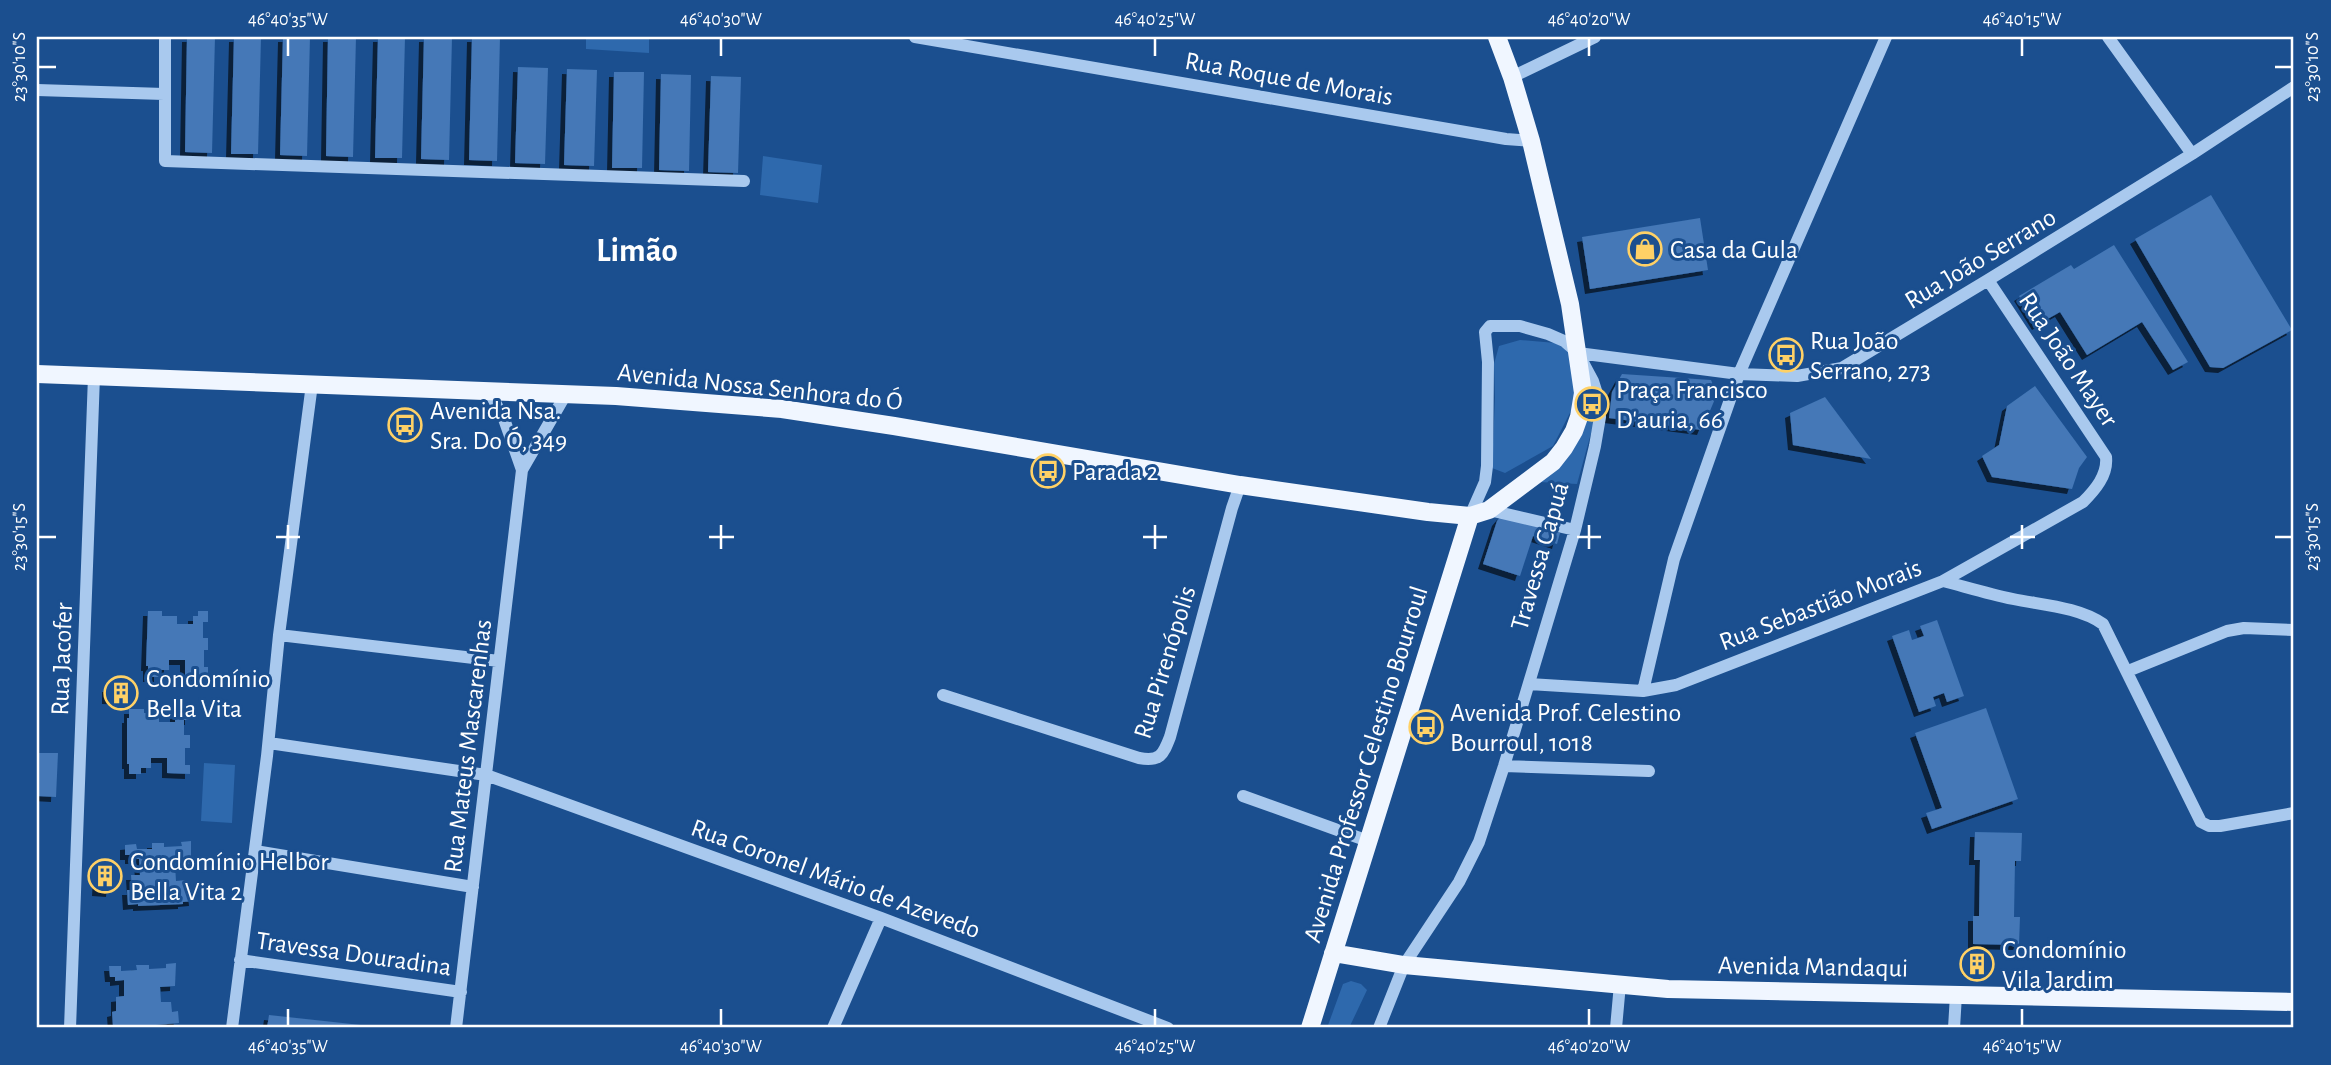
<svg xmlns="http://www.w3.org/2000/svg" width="2331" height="1065" font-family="'Alegreya Sans',sans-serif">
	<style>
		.green { fill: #2e69ad }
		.building { fill: #4478b7; filter: url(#shadow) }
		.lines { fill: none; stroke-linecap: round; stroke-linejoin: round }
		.minor { stroke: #a9c9ee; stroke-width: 12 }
		.major { stroke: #f0f6ff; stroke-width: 18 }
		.ticks { fill: none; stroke: #fff; stroke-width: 2.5 }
		.labels { text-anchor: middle; stroke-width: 6; stroke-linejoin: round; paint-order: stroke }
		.street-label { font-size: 26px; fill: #fff; stroke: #1b4f8f }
		.poi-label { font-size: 26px; fill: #fff; stroke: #1b4f8f; text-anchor: start }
		.district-label { font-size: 33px; font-weight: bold; fill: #fff; stroke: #1b4f8f }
		.neatline { fill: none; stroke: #fff; stroke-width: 2.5 }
		.ticks-label { font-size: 18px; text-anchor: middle; fill: #fff }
	</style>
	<defs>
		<filter id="shadow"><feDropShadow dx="-5" dy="5" stdDeviation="0" flood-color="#0009"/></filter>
	</defs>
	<rect width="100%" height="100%" fill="#1b4f8f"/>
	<!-- green -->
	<path class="green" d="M 586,37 L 649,37 L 649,53 L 586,49 Z
		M 763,156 L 822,165 L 818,203 L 760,195 Z
		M 1520,340 L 1556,343 L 1568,351 L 1577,364 L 1574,405 L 1553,446 L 1505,473 L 1492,468 L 1495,398 L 1494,364 L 1499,346 Z
		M 1592,404 L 1596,415 L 1577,484 L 1539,482 L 1570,450 Z
		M 204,763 L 235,765 L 232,823 L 201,821 Z
		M 1351,981 L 1361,984 L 1367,990 L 1349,1028 L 1327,1028 L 1343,984 Z"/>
	<!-- building -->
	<path class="building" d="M 187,37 L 215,37 L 212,153 L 185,152 Z
		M 234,37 L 261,37 L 258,154 L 231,154 Z
		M 283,37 L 310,37 L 307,156 L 280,155 Z
		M 328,37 L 356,37 L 353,157 L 326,156 Z
		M 378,37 L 405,37 L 402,158 L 375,158 Z
		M 424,37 L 452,37 L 449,160 L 421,159 Z
		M 472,37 L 500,37 L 497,161 L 469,160 Z
		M 518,67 L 548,68 L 545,164 L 515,163 Z
		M 567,69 L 597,70 L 594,166 L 564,165 Z
		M 614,72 L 644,72 L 642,168 L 612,168 Z
		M 661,74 L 691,75 L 689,171 L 659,170 Z
		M 711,76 L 741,77 L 738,173 L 708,172 Z
		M 2211,195 L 2292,330 L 2223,368 L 2210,367 L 2135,239 Z
		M 1700,218 L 1708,270 L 1590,289 L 1582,237 Z
		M 2114,245 L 2188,362 L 2173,370 L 2142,322 L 2087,355 L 2060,312 L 2037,325 L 2019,296 L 2071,265 L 2074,269 Z
		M 1622,374 L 1711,380 L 1717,394 L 1702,430 L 1609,418 L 1612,392 Z
		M 2035,386 L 2087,457 L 2079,468 L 2072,489 L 1992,477 L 1982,456 L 1999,445 L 2007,406 Z
		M 1825,397 L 1871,459 L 1793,445 L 1790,413 Z
		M 1502,515 L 1560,533 L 1557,544 L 1533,536 L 1520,576 L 1483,564 L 1497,521 Z
		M 148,611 L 162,611 L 162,616 L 177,616 L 177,624 L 193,624 L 193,616 L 198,616 L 198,611 L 208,611 L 208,622 L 203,622 L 203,638 L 208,638 L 208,650 L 204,650 L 204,667 L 208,667 L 208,677 L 185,675 L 185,660 L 169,660 L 169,670 L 159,670 L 159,677 L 148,677 L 148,666 L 146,666 Z
		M 1937,620 L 1964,696 L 1947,702 L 1944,693 L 1933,697 L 1936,706 L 1919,712 L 1892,636 L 1909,630 L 1912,640 L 1924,636 L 1920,626 Z
		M 107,687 L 134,688 L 134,700 L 107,699 Z
		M 1986,708 L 2018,799 L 1932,829 L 1926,813 L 1942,808 L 1915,733 Z
		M 129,709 L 144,709 L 144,713 L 159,713 L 159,722 L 175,722 L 175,713 L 179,713 L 179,709 L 190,709 L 190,720 L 184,720 L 184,735 L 190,735 L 190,748 L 185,748 L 185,765 L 190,765 L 190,774 L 167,773 L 167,758 L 151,758 L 151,768 L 141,768 L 141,774 L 129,774 L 129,764 L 127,764 L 127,718 L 129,718 Z
		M 39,753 L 58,753 L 56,797 L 38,796 Z
		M 1975,832 L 2022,833 L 2021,861 L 2015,861 L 2014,917 L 2020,917 L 2019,945 L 1973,944 L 1973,916 L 1979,916 L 1980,860 L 1974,860 Z
		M 191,841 L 191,864 L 175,865 L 176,881 L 187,880 L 187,890 L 193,890 L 194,901 L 183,902 L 183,904 L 138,906 L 138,904 L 128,905 L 127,890 L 132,890 L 131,875 L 140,875 L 139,859 L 130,859 L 130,855 L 125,855 L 125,845 L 136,844 L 137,849 L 152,849 L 152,843 L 164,843 L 164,847 L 182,846 L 181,842 Z
		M 99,859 L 114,860 L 111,892 L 97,891 Z
		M 1967,958 L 1987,958 L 1987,970 L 1967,970 Z
		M 176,963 L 175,986 L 160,987 L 161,1002 L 171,1002 L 172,1012 L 178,1011 L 179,1023 L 122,1028 L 122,1026 L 113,1026 L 112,1012 L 116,1011 L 116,997 L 124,996 L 124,980 L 115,981 L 115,977 L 110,977 L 109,966 L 121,966 L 121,971 L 137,970 L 136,965 L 149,965 L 149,969 L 166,968 L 166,964 Z
		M 269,1015 L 370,1026 L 370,1028 L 267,1028 Z"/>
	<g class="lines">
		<!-- minor -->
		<path class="minor" d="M 165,37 L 165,161 L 744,181
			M 915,37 L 1506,139 L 1531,141
			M 2108,37 L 2192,154
			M 1512,77 L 1595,37
			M 37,90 L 164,94
			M 1578,353 L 1739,374 L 1797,376 L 1842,368 L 1988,280 L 2192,154 L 2294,87
			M 489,391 L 504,419 L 522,470
			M 1489,510 L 1575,530
			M 1943,581 L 2083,502 C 2095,490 2108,475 2106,457 L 1988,280
			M 279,635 L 499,661
			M 2128,671 L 2227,631 L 2244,628 L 2294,630
			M 1529,684 L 1643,691 L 1676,685 L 1943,581 C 1966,587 1989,594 2013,599 C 2042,605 2079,607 2103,624 L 2201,822 L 2209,826 L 2220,826 L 2294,813
			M 1643,691 L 1674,559 L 1739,374 L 1886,37
			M 943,695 L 1139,758 C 1160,762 1163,755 1170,737 L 1232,508 L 1240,485
			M 269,743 L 486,775 L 881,918 L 1168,1028
			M 1504,766 L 1649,771
			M 1243,796 L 1368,841
			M 255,851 L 473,887
			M 240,960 L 461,992
			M 70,1028 L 94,376
			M 232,1028 L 267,756 L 279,635 L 312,384
			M 456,1028 L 522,470 L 566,394
			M 833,1028 L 881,918
			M 1379,1028 L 1404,965 L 1459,882 L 1479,842 L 1504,766 L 1575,530 L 1595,446 L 1600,417 L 1599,400 L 1593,381 L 1578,353 L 1564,341 L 1548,334 L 1520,326 L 1490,326 L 1485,332 L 1488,362 L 1487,466 L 1485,482 L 1470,516
			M 1616,1028 L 1620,984
			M 1954,1028 L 1956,995"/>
		<!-- major -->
		<path class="major" d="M 37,374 L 616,396 L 782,409 L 894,426 L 1240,485 L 1428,512 L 1470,516 L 1489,510 L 1553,462 L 1564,448 L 1574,431 L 1579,417 L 1583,393 L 1570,304 L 1531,141 L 1512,77 L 1497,37
			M 1333,953 L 1404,965 L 1668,989 L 2294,1002
			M 1310,1028 L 1470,516"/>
	</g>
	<!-- ticks -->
	<path class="ticks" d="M 288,38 L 288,56M 721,38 L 721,56M 1155,38 L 1155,56M 1589,38 L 1589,56M 2022,38 L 2022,56M 38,67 L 56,67M 2275,67 L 2292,67M 288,525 L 288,549M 721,525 L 721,549M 1155,525 L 1155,549M 1589,525 L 1589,549M 2022,525 L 2022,549M 38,537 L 56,537M 276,537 L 300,537M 709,537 L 734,537M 1143,537 L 1167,537M 1577,537 L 1601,537M 2010,537 L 2035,537M 2275,537 L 2292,537M 288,1009 L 288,1026M 721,1009 L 721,1026M 1155,1009 L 1155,1026M 1589,1009 L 1589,1026M 2022,1009 L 2022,1026"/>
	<!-- icons -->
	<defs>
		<symbol id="shop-ring" viewBox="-11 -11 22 22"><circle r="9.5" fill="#1b4f8f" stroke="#ffd166" stroke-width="1.5"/><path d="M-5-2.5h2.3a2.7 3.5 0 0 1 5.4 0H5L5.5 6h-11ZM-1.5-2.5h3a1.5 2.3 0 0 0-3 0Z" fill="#ffd166"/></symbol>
		<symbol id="bus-ring" viewBox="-11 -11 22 22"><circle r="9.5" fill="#1b4f8f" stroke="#ffd166" stroke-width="1.5"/><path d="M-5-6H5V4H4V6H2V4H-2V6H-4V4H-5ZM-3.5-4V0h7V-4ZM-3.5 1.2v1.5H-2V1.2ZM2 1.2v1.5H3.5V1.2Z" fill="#ffd166"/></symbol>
		<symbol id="building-ring" viewBox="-11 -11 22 22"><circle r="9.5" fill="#1b4f8f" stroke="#ffd166" stroke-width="1.5"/><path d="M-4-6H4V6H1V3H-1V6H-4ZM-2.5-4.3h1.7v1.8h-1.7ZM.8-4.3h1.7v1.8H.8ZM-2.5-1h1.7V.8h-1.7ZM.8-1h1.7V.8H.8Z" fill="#ffd166"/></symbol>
	</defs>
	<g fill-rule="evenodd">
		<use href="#shop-ring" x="1626" y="230" width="38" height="38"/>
		<use href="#bus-ring" x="1767" y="336" width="38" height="38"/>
		<use href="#bus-ring" x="1573" y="385" width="38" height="38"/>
		<use href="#bus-ring" x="386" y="406" width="38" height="38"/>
		<use href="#bus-ring" x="1029" y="452" width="38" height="38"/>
		<use href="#building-ring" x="102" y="674" width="38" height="38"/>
		<use href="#bus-ring" x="1407" y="708" width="38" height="38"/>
		<use href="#building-ring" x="86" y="857" width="38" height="38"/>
		<use href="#building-ring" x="1958" y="945" width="38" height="38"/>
	</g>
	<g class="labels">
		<!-- street labels -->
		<g class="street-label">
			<text transform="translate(1289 78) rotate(10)" y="9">Rua Roque de Morais</text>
			<text transform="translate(1980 258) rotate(-31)" y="9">Rua João Serrano</text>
			<text transform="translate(2069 359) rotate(56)" y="9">Rua João Mayer</text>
			<text transform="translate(760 386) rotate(6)" y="9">Avenida Nossa Senhora do Ó</text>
			<text transform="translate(1539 556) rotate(-74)" y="9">Travessa Capuá</text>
			<text transform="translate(1820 604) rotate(-21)" y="9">Rua Sebastião Morais</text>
			<text transform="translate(61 659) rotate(-88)" y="9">Rua Jacofer</text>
			<text transform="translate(1164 662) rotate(-73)" y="9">Rua Pirenópolis</text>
			<text transform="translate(467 746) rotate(-83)" y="9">Rua Mateus Mascarenhas</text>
			<text transform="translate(1365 764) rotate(-73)" y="9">Avenida Professor Celestino Bourroul</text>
			<text transform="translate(836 878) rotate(20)" y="9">Rua Coronel Mário de Azevedo</text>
			<text transform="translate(354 953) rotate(8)" y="9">Travessa Douradina</text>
			<text transform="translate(1813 966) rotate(1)" y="9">Avenida Mandaqui</text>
		</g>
		<!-- poi labels -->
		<g class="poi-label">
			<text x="1670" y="258">Casa da Gula</text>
			<text x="1810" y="349">Rua João<tspan x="1810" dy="30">Serrano, 273</tspan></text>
			<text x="1616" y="398">Praça Francisco<tspan x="1616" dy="30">D'auria, 66</tspan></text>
			<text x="430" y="419">Avenida Nsa.<tspan x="430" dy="30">Sra. Do Ó, 349</tspan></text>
			<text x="1072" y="480">Parada 2</text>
			<text x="146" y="687">Condomínio<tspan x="146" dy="30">Bella Vita</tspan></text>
			<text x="1450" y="721">Avenida Prof. Celestino<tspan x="1450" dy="30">Bourroul, 1018</tspan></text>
			<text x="130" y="870">Condomínio Helbor<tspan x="130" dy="30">Bella Vita 2</tspan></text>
			<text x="2002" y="958">Condomínio<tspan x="2002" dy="30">Vila Jardim</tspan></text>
		</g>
		<!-- district labels -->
		<g class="district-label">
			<text x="637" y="261">Limão</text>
		</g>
	</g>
	<!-- border -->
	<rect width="2331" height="1065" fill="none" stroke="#1b4f8f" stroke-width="77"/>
	<rect x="38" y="38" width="2254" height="988" class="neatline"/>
	<g class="ticks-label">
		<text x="288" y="25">46°40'35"W</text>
		<text x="721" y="25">46°40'30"W</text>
		<text x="1155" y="25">46°40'25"W</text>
		<text x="1589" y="25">46°40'20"W</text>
		<text x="2022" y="25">46°40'15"W</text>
		<text transform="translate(19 67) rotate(-90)" y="6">23°30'10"S</text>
		<text transform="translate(2312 67) rotate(-90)" y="6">23°30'10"S</text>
		<text transform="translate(19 537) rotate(-90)" y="6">23°30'15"S</text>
		<text transform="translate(2312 537) rotate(-90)" y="6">23°30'15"S</text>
		<text x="288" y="1052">46°40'35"W</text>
		<text x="721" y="1052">46°40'30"W</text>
		<text x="1155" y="1052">46°40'25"W</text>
		<text x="1589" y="1052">46°40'20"W</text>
		<text x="2022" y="1052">46°40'15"W</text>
	</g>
</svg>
